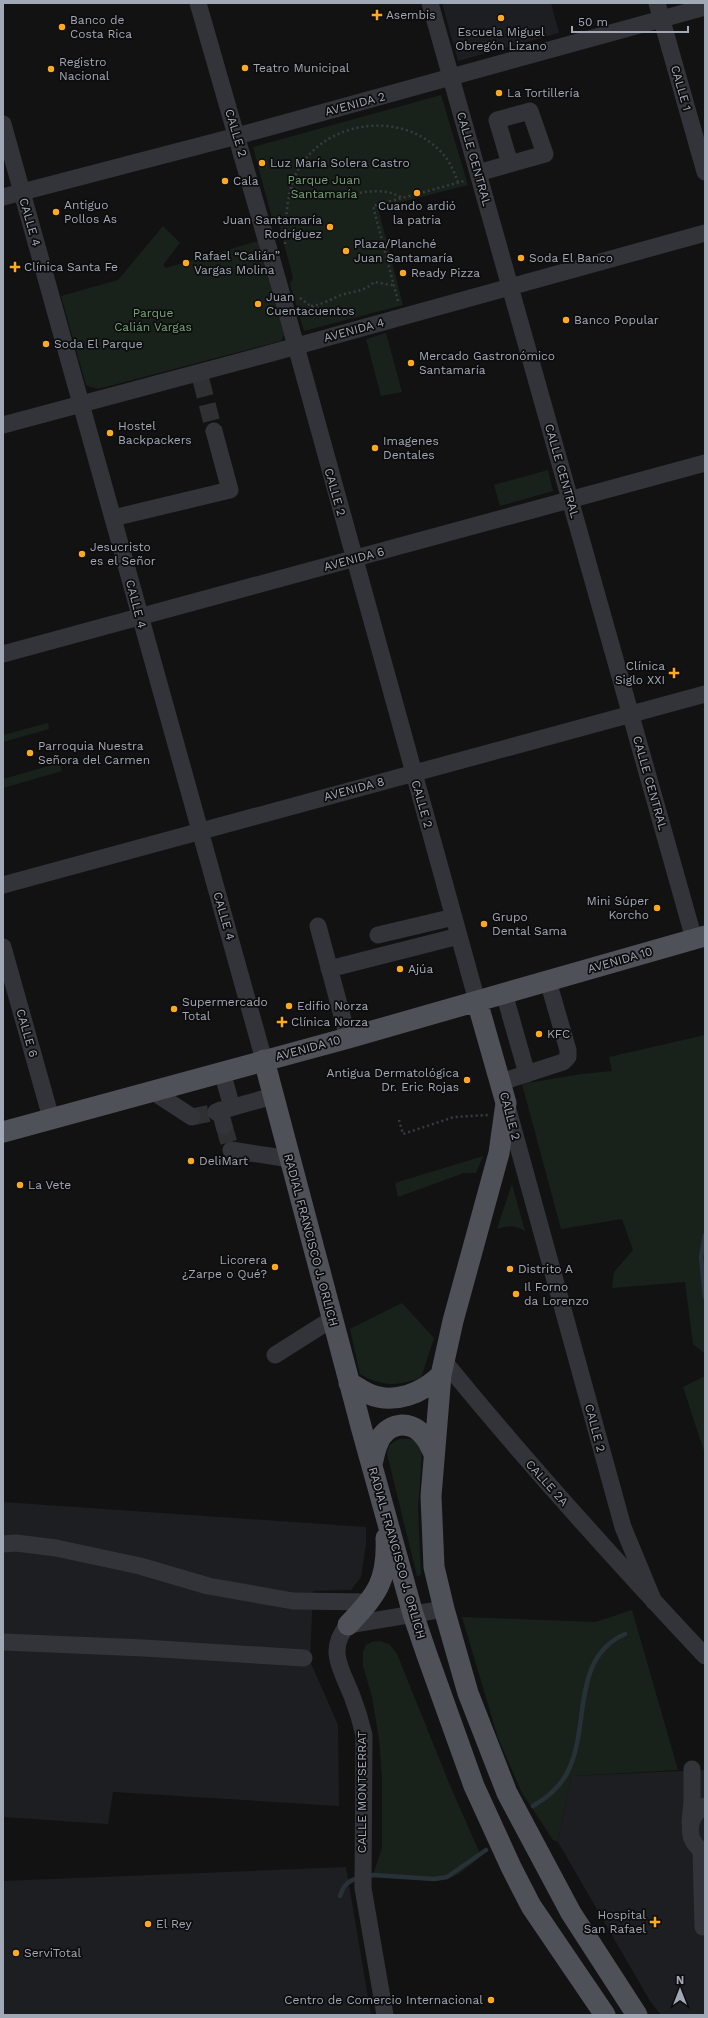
<svg xmlns="http://www.w3.org/2000/svg" width="708" height="2018" font-family="'Work Sans',sans-serif">
	<style>
		.built { fill: #1d1e21 }
		.green { fill: #19221a }
		.lines { fill: none; stroke-linecap: round; stroke-linejoin: round }
		.stream { stroke: #273138; stroke-width: 4.5 }
		.minor-tunnel { stroke: #2f3034; stroke-width: 17; stroke-dasharray: 17 8; stroke-linecap: butt }
		.path { stroke: #383b40; stroke-width: 2.5; stroke-dasharray: 2 3; stroke-linecap: butt }
		.minor { stroke: #323439; stroke-width: 17 }
		.major { stroke: #4e5158; stroke-width: 21 }
		.poi-dot { fill: #ffaa1e; stroke: #0d0d0e; stroke-width: 1.5 }
		.labels { text-anchor: middle; stroke-width: 3.5; stroke-linejoin: round; paint-order: stroke }
		.poi-label { font-size: 12px; fill: #a1a8b6; stroke: #0d0d0e; text-anchor: start }
		.street-label { font-size: 12px; fill: #a1a8b6; stroke: #0d0d0e }
		.park-label { font-size: 12px; fill: #76a377; stroke: #0d0d0e }
	</style>
	<rect width="100%" height="100%" fill="#121213"/>
	<!-- built -->
	<path class="built" d="M 442,3 L 551,3 L 559,33 L 458,61 Z
		M 3,1502 L 366,1527 L 366,1545 L 361,1577 L 351,1590 L 313,1591 L 310,1661 L 338,1725 L 339,1806 L 113,1792 L 108,1824 L 3,1817 Z
		M 705,1770 L 705,2015 L 661,2015 L 650,2001 L 558,1842 L 571,1776 Z
		M 346,1867 L 371,2015 L 3,2015 L 3,1881 Z"/>
	<!-- green -->
	<path class="green" d="M 441,95 L 468,185 L 378,208 L 403,305 L 304,331 L 290,284 L 293,278 L 279,224 L 273,222 L 253,147 Z
		M 163,226 L 180,243 L 163,265 L 166,268 L 258,241 L 284,335 L 281,341 L 98,389 L 86,385 L 61,296 L 118,280 Z
		M 386,333 L 402,392 L 381,396 L 366,339 Z
		M 548,470 L 553,491 L 500,506 L 494,485 Z
		M 48,723 L 49,729 L 3,742 L 3,735 Z
		M 59,763 L 62,771 L 3,788 L 3,779 Z
		M 705,1035 L 705,1354 L 693,1344 L 685,1282 L 612,1288 L 614,1272 L 633,1250 L 622,1219 L 561,1229 L 522,1084 L 581,1074 L 612,1071 L 609,1057 Z
		M 483,1156 L 476,1173 L 464,1173 L 398,1197 L 395,1183 Z
		M 512,1184 L 525,1231 C 515,1225 507,1226 497,1229 Z
		M 402,1303 L 434,1338 L 421,1378 C 396,1386 383,1387 360,1374 L 350,1329 Z
		M 705,1376 L 705,1454 L 683,1387 Z
		M 400,1439 L 410,1439 L 419,1442 L 422,1452 L 418,1509 L 421,1575 L 417,1576 L 387,1454 C 388,1445 392,1442 400,1439 Z
		M 632,1610 L 678,1770 L 571,1776 L 558,1842 L 553,1840 L 522,1793 L 498,1738 L 462,1617 L 596,1622 Z
		M 380,1641 L 389,1644 L 397,1654 L 449,1783 L 481,1856 C 456,1878 448,1884 414,1879 C 400,1878 387,1878 373,1875 L 382,1848 L 382,1778 L 379,1739 L 372,1697 L 363,1666 L 363,1652 L 366,1645 L 372,1642 Z"/>
	<g class="lines">
		<!-- stream -->
		<path class="stream" d="M 705,1235 L 701,1257 L 705,1297
			M 533,1806 C 547,1798 562,1785 569,1769 C 590,1724 571,1658 625,1634
			M 367,1877 L 373,1875 L 434,1879 L 447,1877 L 486,1850
			M 340,1896 C 344,1885 347,1881 359,1878"/>
		<!-- minor-tunnel -->
		<path class="minor-tunnel" d="M 201,380 L 214,431
			M 192,1117 L 216,1112
			M 224,1126 L 231,1150"/>
		<!-- path -->
		<path class="path" d="M 291,188 C 304,192 317,196 331,196 C 355,196 381,184 402,198
			M 285,244 C 286,220 286,192 298,170 C 327,119 403,110 442,153 C 450,161 454,172 458,182
			M 300,298 L 312,307 L 345,315
			M 398,301 L 373,206 L 464,181
			M 311,306 C 322,305 331,299 341,295 C 354,291 364,292 374,282 L 392,285 L 394,287
			M 399,1120 L 403,1134 L 454,1117 L 488,1115"/>
		<!-- minor -->
		<path class="minor" d="M 198,3 L 278,281 L 477,1001
			M 430,3 L 694,939
			M 657,3 L 705,172
			M 3,124 L 264,1060
			M 478,173 L 545,154 L 530,111 L 497,120 L 510,164
			M 3,197 L 237,136 L 705,7
			M 3,425 L 268,354 L 705,233
			M 113,518 L 230,490 L 214,431
			M 3,654 L 705,463
			M 3,885 L 705,694
			M 318,926 L 348,1038
			M 378,935 L 454,917
			M 3,947 L 51,1118
			M 329,969 L 459,936
			M 504,993 L 527,1074
			M 222,1072 L 232,1107
			M 501,1082 L 563,1062 L 568,1057 L 568,1050 L 548,981
			M 152,1091 L 192,1117
			M 507,1106 L 623,1527 L 654,1602
			M 220,1110 L 224,1126
			M 216,1112 L 273,1096
			M 231,1150 L 290,1159
			M 275,1355 L 332,1319
			M 444,1361 C 527,1463 615,1560 705,1656
			M 3,1544 L 16,1543 L 56,1548 L 140,1566 L 208,1586 L 293,1601 L 370,1602
			M 3,1642 L 144,1648 L 304,1658
			M 705,1806 C 687,1816 684,1842 705,1852
			M 690,1823 L 692,1801 L 692,1769
			M 701,1850 L 703,1927
			M 385,2015 L 363,1888 L 364,1735 C 361,1722 357,1709 352,1696 C 342,1670 326,1650 348,1625 L 444,1609"/>
		<!-- major -->
		<path class="major" d="M 477,1001 L 506,1103 L 499,1153 L 453,1321 L 441,1375 L 431,1496 L 434,1567 L 444,1609 L 468,1693 L 507,1793 L 571,1913 L 637,2015
			M 264,1060 L 362,1430 L 413,1614 L 427,1655 L 474,1786 L 511,1867 L 531,1906 L 605,2015
			M 3,1132 L 348,1038 L 705,936
			M 349,1383 C 356,1386 362,1391 369,1394 C 394,1405 423,1393 441,1375
			M 372,1464 C 374,1457 375,1449 378,1443 C 386,1423 409,1419 423,1435 C 428,1440 431,1447 434,1454
			M 348,1625 C 377,1594 388,1581 386,1538"/>
	</g>
	<!-- markers -->
	<g class="poi-dot">
		<path d="M375 9h4v4h4v4h-4v4h-4v-4h-4v-4h4z"/>
		<circle cx="501" cy="18" r="4"/>
		<circle cx="62" cy="27" r="4"/>
		<circle cx="245" cy="68" r="4"/>
		<circle cx="51" cy="69" r="4"/>
		<circle cx="499" cy="93" r="4"/>
		<circle cx="262" cy="163" r="4"/>
		<circle cx="225" cy="181" r="4"/>
		<circle cx="417" cy="193" r="4"/>
		<circle cx="56" cy="212" r="4"/>
		<circle cx="330" cy="227" r="4"/>
		<circle cx="346" cy="251" r="4"/>
		<circle cx="521" cy="258" r="4"/>
		<circle cx="186" cy="263" r="4"/>
		<path d="M13 261h4v4h4v4h-4v4h-4v-4h-4v-4h4z"/>
		<circle cx="403" cy="273" r="4"/>
		<circle cx="258" cy="304" r="4"/>
		<circle cx="566" cy="320" r="4"/>
		<circle cx="46" cy="344" r="4"/>
		<circle cx="411" cy="363" r="4"/>
		<circle cx="110" cy="433" r="4"/>
		<circle cx="375" cy="448" r="4"/>
		<circle cx="82" cy="554" r="4"/>
		<path d="M672 667h4v4h4v4h-4v4h-4v-4h-4v-4h4z"/>
		<circle cx="30" cy="753" r="4"/>
		<circle cx="657" cy="908" r="4"/>
		<circle cx="484" cy="924" r="4"/>
		<circle cx="400" cy="969" r="4"/>
		<circle cx="289" cy="1006" r="4"/>
		<circle cx="174" cy="1009" r="4"/>
		<path d="M280 1016h4v4h4v4h-4v4h-4v-4h-4v-4h4z"/>
		<circle cx="539" cy="1034" r="4"/>
		<circle cx="467" cy="1080" r="4"/>
		<circle cx="191" cy="1161" r="4"/>
		<circle cx="20" cy="1185" r="4"/>
		<circle cx="275" cy="1267" r="4"/>
		<circle cx="510" cy="1269" r="4"/>
		<circle cx="516" cy="1294" r="4"/>
		<path d="M653 1916h4v4h4v4h-4v4h-4v-4h-4v-4h4z"/>
		<circle cx="148" cy="1924" r="4"/>
		<circle cx="16" cy="1953" r="4"/>
		<circle cx="491" cy="2000" r="4"/>
	</g>
	<g class="labels">
		<!-- poi labels -->
		<g class="poi-label">
			<text x="386" y="19">Asembis</text>
			<text x="70" y="24">Banco de<tspan x="70" dy="14">Costa Rica</tspan></text>
			<text x="501" y="36" text-anchor="middle">Escuela Miguel<tspan x="501" dy="14">Obregón Lizano</tspan></text>
			<text x="59" y="66">Registro<tspan x="59" dy="14">Nacional</tspan></text>
			<text x="253" y="72">Teatro Municipal</text>
			<text x="507" y="97">La Tortillería</text>
			<text x="270" y="167">Luz María Solera Castro</text>
			<text x="233" y="185">Cala</text>
			<text x="64" y="209">Antiguo<tspan x="64" dy="14">Pollos As</tspan></text>
			<text x="417" y="210" text-anchor="middle">Cuando ardió<tspan x="417" dy="14">la patria</tspan></text>
			<text x="322" y="224" text-anchor="end">Juan Santamaría<tspan x="322" dy="14">Rodríguez</tspan></text>
			<text x="354" y="248">Plaza/Planché<tspan x="354" dy="14">Juan Santamaría</tspan></text>
			<text x="194" y="260">Rafael “Calián”<tspan x="194" dy="14">Vargas Molina</tspan></text>
			<text x="529" y="262">Soda El Banco</text>
			<text x="24" y="271">Clínica Santa Fe</text>
			<text x="411" y="277">Ready Pizza</text>
			<text x="266" y="301">Juan<tspan x="266" dy="14">Cuentacuentos</tspan></text>
			<text x="574" y="324">Banco Popular</text>
			<text x="54" y="348">Soda El Parque</text>
			<text x="419" y="360">Mercado Gastronómico<tspan x="419" dy="14">Santamaría</tspan></text>
			<text x="118" y="430">Hostel<tspan x="118" dy="14">Backpackers</tspan></text>
			<text x="383" y="445">Imagenes<tspan x="383" dy="14">Dentales</tspan></text>
			<text x="90" y="551">Jesucristo<tspan x="90" dy="14">es el Señor</tspan></text>
			<text x="665" y="670" text-anchor="end">Clínica<tspan x="665" dy="14">Siglo XXI</tspan></text>
			<text x="38" y="750">Parroquia Nuestra<tspan x="38" dy="14">Señora del Carmen</tspan></text>
			<text x="649" y="905" text-anchor="end">Mini Súper<tspan x="649" dy="14">Korcho</tspan></text>
			<text x="492" y="921">Grupo<tspan x="492" dy="14">Dental Sama</tspan></text>
			<text x="408" y="973">Ajúa</text>
			<text x="182" y="1006">Supermercado<tspan x="182" dy="14">Total</tspan></text>
			<text x="297" y="1010">Edifio Norza</text>
			<text x="291" y="1026">Clínica Norza</text>
			<text x="547" y="1038">KFC</text>
			<text x="459" y="1077" text-anchor="end">Antigua Dermatológica<tspan x="459" dy="14">Dr. Eric Rojas</tspan></text>
			<text x="199" y="1165">DeliMart</text>
			<text x="28" y="1189">La Vete</text>
			<text x="267" y="1264" text-anchor="end">Licorera<tspan x="267" dy="14">¿Zarpe o Qué?</tspan></text>
			<text x="518" y="1273">Distrito A</text>
			<text x="524" y="1291">Il Forno<tspan x="524" dy="14">da Lorenzo</tspan></text>
			<text x="646" y="1919" text-anchor="end">Hospital<tspan x="646" dy="14">San Rafael</tspan></text>
			<text x="156" y="1928">El Rey</text>
			<text x="24" y="1957">ServiTotal</text>
			<text x="483" y="2004" text-anchor="end">Centro de Comercio Internacional</text>
		</g>
		<!-- street labels -->
		<g class="street-label">
			<text transform="translate(681 88) rotate(74)" y="4">CALLE 1</text>
			<text transform="translate(355 104) rotate(-15)" y="4">AVENIDA 2</text>
			<text transform="translate(236 133) rotate(73)" y="4">CALLE 2</text>
			<text transform="translate(474 159) rotate(74)" y="4">CALLE CENTRAL</text>
			<text transform="translate(30 222) rotate(74)" y="4">CALLE 4</text>
			<text transform="translate(354 330) rotate(-15)" y="4">AVENIDA 4</text>
			<text transform="translate(562 471) rotate(74)" y="4">CALLE CENTRAL</text>
			<text transform="translate(335 492) rotate(74)" y="4">CALLE 2</text>
			<text transform="translate(354 559) rotate(-15)" y="4">AVENIDA 6</text>
			<text transform="translate(136 604) rotate(75)" y="4">CALLE 4</text>
			<text transform="translate(650 783) rotate(74)" y="4">CALLE CENTRAL</text>
			<text transform="translate(354 789) rotate(-15)" y="4">AVENIDA 8</text>
			<text transform="translate(422 804) rotate(74)" y="4">CALLE 2</text>
			<text transform="translate(224 916) rotate(74)" y="4">CALLE 4</text>
			<text transform="translate(620 960) rotate(-16)" y="4">AVENIDA 10</text>
			<text transform="translate(27 1033) rotate(74)" y="4">CALLE 6</text>
			<text transform="translate(308 1048) rotate(-15)" y="4">AVENIDA 10</text>
			<text transform="translate(510 1116) rotate(75)" y="4">CALLE 2</text>
			<text transform="translate(311 1240) rotate(75)" y="4">RADIAL FRANCISCO J. ORLICH</text>
			<text transform="translate(595 1428) rotate(75)" y="4">CALLE 2</text>
			<text transform="translate(547 1483) rotate(48)" y="4">CALLE 2A</text>
			<text transform="translate(397 1553) rotate(74)" y="4">RADIAL FRANCISCO J. ORLICH</text>
			<text transform="translate(362 1792) rotate(-90)" y="4">CALLE MONTSERRAT</text>
		</g>
		<!-- park labels -->
		<g class="park-label">
			<text x="324" y="184">Parque Juan<tspan x="324" dy="14">Santamaría</tspan></text>
			<text x="153" y="317">Parque<tspan x="153" dy="14">Calián Vargas</tspan></text>
		</g>
	</g>
	<!-- border -->
	<rect width="708" height="2018" fill="none" stroke="#a1a8b6" stroke-width="8"/>
	<!-- north arrow -->
	<g transform="translate(680 1990)" stroke="#0d0d0e" stroke-width="3" paint-order="stroke">
	<path d="M0-3L7 15L0 10L-7 15Z" fill="#a1a8b6"/>
	<text y="-6" font-size="11" font-weight="bold" text-anchor="middle" fill="#a1a8b6">N</text>
	</g>
	<!-- scale -->
	<path d="M572 26v6h116v-6" fill="none" stroke="#a1a8b6" stroke-width="2"/>
	<text x="578" y="26" font-size="12" fill="#a1a8b6" stroke="#0d0d0e" stroke-width="3" paint-order="stroke">50 m</text>
</svg>
